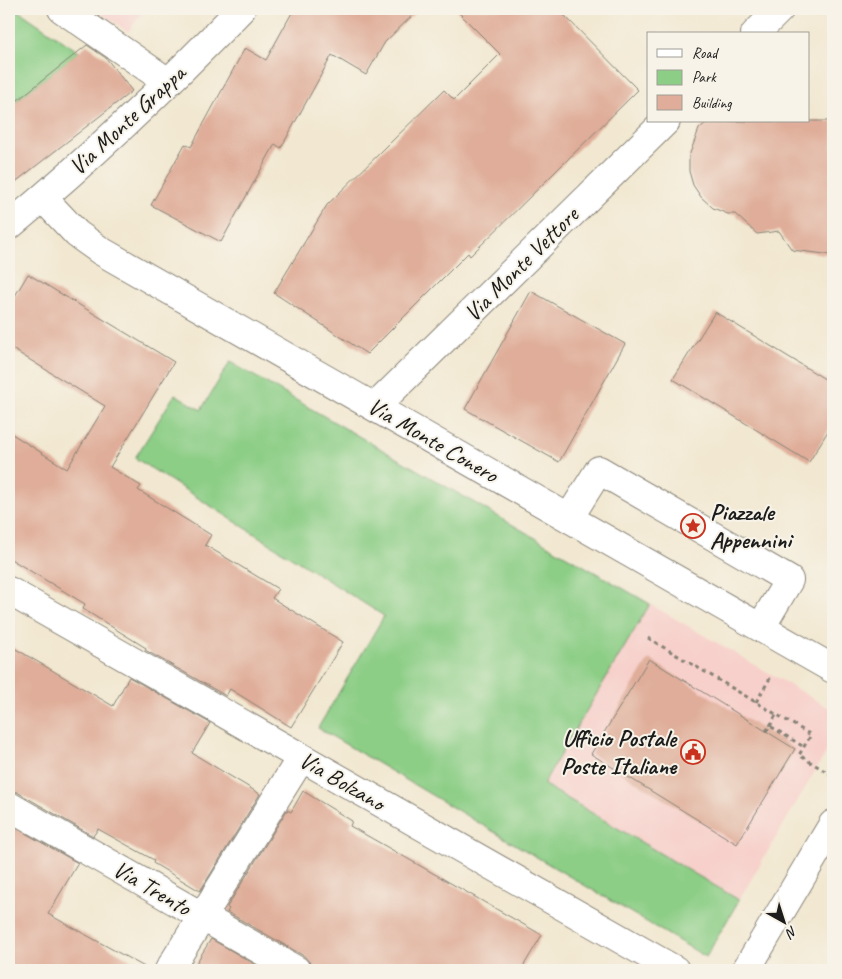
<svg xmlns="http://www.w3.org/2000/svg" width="842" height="979" font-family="Caveat,sans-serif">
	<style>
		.built { fill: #f7d0cb }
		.green { fill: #8cce86; stroke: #547551 }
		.building { fill: #dfad99 }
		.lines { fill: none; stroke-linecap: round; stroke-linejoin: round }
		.minor-casing { stroke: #878276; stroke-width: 30 }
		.path { stroke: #878276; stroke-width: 3; stroke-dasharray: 4 4; stroke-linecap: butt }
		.minor { stroke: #fff; stroke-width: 28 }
		.labels { text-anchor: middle; stroke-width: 4; stroke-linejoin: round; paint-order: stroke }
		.street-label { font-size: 24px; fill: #1c1c1c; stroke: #f7f3e8 }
		.poi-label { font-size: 24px; font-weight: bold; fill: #1c1c1c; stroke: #f7f3e8; text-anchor: start }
	</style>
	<rect width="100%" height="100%" fill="#f7f3e8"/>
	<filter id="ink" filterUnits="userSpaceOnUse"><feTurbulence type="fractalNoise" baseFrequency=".02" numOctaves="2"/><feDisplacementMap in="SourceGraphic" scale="10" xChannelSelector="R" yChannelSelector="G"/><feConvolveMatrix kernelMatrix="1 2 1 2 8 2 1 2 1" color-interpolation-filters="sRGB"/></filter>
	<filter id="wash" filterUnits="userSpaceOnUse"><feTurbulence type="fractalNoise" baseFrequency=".0096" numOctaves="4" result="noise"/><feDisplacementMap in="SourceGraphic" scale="20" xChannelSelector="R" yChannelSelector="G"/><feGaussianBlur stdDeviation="1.12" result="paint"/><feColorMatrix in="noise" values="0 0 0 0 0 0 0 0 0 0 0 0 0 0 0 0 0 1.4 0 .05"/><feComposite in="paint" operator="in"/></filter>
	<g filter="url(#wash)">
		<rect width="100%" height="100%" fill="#f2e8d1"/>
		<!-- built -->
		<path class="built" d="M 95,9 L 145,9 L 128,32 Z
			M 650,604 L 833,710 L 833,741 L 739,900 L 543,784 Z"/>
		<!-- green -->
		<path class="green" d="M 9,9 L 16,9 L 79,52 L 9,107 Z
			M 230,362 L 650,604 L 543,784 L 739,900 L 706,957 L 318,728 L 384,616 L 135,458 L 175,394 L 201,410 Z"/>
		<g id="blocks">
			<!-- building -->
			<path class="building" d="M 294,9 L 419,9 L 385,42 L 366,75 L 332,55 L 281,148 L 275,144 L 221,242 L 151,205 L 185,144 L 191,147 L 245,48 L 266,60 Z
				M 455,9 L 558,9 L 638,90 L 470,256 L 468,253 L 367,354 L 274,293 L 327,205 L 444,90 L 454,100 L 500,54 Z
				M 87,45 L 106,58 L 132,91 L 9,187 L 9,107 Z
				M 708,121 L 833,121 L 833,255 L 792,250 L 779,231 L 757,234 L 735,214 L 728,214 L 713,208 L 701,197 L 693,185 L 689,171 L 689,156 L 699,129 Z
				M 28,274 L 174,362 L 110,467 L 141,486 L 138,490 L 211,535 L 205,545 L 278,589 L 272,598 L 343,642 L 291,727 L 230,689 L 226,696 L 145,650 L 146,648 L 83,609 L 85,604 L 9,558 L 9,432 L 67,469 L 105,406 L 9,347 L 9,306 Z
				M 531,291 L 625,344 L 559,462 L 465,409 Z
				M 715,312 L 833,384 L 833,423 L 809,462 L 673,379 Z
				M 9,645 L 113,706 L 129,677 L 210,723 L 192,753 L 260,794 L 200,891 L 153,863 L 154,860 L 98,829 L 93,836 L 17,792 L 9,790 Z
				M 649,659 L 795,749 L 737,844 L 591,754 Z
				M 303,791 L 352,821 L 350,826 L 542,935 L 521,970 L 312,970 L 310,963 L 304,956 L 227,912 L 229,909 L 227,907 L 287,810 L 291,812 Z
				M 9,824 L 78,863 L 48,914 L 150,970 L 9,970 Z
				M 211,939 L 265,970 L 192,970 Z"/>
		</g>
	</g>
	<g filter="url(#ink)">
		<use href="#blocks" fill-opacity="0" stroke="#878276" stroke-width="1"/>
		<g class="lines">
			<defs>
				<path id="minor" d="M 62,9 L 168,82
					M 755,34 L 780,9
					M 43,198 L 77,234 L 101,251 L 833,669
					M 9,226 C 90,159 168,85 241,9
					M 375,407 L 666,121
					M 569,518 L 599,470 L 789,580 L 761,627
					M 9,591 L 675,970
					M 9,806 L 296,970
					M 169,970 L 301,758
					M 746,970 L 833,824"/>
			</defs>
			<!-- minor casing -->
			<use href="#minor" class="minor-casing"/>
			<!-- path -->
			<path class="path" d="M 648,638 L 811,735 L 799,755 L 833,776
				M 756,702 L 772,675
				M 770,726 L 776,715
				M 766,731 L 770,726 L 804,747"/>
			<!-- minor -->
			<use href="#minor" class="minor"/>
		</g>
	</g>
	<!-- icons -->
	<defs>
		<symbol id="sight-ring" viewBox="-11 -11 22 22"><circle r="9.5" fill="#f7f3e8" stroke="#c8321e" stroke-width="1.5"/><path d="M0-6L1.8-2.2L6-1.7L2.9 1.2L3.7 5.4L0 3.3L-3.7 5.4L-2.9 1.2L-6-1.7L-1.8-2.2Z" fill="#c8321e"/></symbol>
		<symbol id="civic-ring" viewBox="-11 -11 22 22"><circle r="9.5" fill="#f7f3e8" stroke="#c8321e" stroke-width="1.5"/><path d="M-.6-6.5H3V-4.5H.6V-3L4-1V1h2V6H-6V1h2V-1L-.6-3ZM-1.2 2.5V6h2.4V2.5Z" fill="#c8321e"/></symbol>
	</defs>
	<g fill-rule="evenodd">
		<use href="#sight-ring" x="679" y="512" width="28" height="28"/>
		<use href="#civic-ring" x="679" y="738" width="28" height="28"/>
	</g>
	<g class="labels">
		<!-- street labels -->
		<g class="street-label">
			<text transform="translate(127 120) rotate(-43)" y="8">Via Monte Grappa</text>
			<text transform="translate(521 264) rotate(-45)" y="8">Via Monte Vettore</text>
			<text transform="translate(433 440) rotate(30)" y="8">Via Monte Conero</text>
			<text transform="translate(342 781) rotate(30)" y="8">Via Bolzano</text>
			<text transform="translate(152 888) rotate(30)" y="8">Via Trento</text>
		</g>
		<!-- poi labels -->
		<g class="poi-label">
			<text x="710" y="520">Piazzale<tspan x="710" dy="28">Appennini</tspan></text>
			<text x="676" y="746" text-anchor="end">Ufficio Postale<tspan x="676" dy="28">Poste Italiane</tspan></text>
		</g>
	</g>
	<!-- margin -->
	<rect width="842" height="979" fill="none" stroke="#f7f3e8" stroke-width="30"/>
	<!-- legend -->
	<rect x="647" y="32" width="162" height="90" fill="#f7f3e8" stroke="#9f9d96"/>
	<rect x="657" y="49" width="25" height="8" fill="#ffffff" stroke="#9f9d96"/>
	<text x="692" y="58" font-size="15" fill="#1c1c1c">Road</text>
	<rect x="657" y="70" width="25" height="15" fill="#8cce86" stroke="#9f9d96"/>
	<text x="692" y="82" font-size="15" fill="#1c1c1c">Park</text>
	<rect x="657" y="95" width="25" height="15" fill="#dfad99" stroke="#9f9d96"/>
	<text x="692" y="108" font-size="15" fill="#1c1c1c">Building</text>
	<!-- north arrow -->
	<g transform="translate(784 922) rotate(141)" stroke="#f7f3e8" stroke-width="4" paint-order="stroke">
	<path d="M0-4L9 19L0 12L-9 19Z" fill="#1c1c1c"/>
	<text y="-8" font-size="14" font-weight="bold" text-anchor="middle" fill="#1c1c1c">N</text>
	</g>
</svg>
